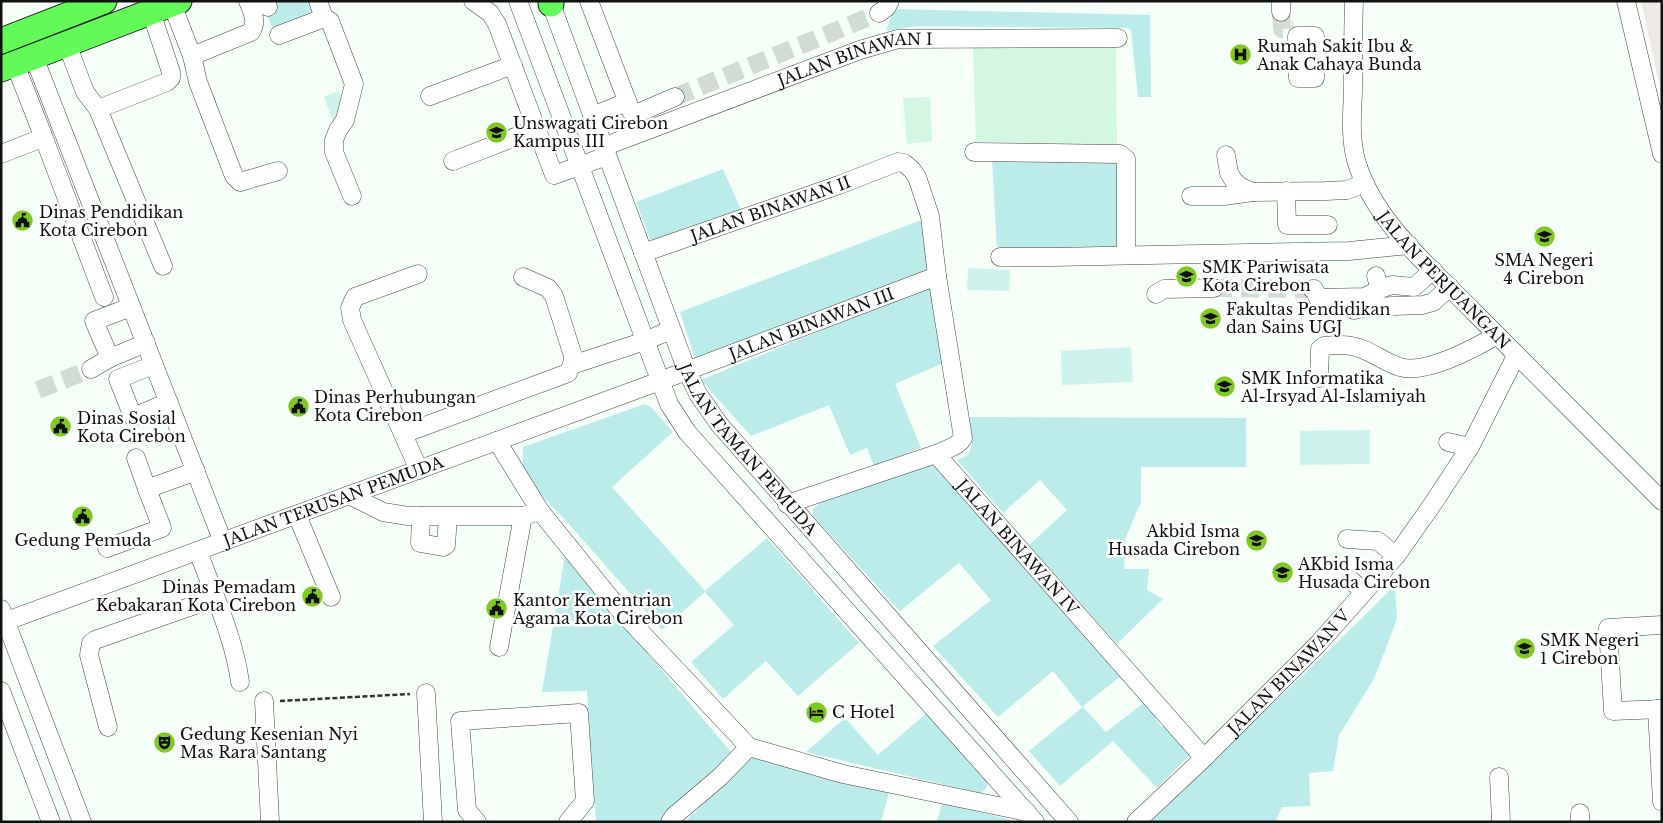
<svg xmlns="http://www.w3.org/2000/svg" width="1663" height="823" font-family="'Libre Baskerville',serif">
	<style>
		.industrial { fill: #efe9e6 }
		.farmland { fill: #d3f7e1 }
		.green { fill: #bbecea }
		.pitch { fill: #cef3ec }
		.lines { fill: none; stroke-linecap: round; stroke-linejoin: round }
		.minor-tunnel { stroke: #d3dbd5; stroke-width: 18; stroke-dasharray: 18 9; stroke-linecap: butt }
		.minor-casing { stroke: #444; stroke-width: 19 }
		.highway-casing { stroke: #222; stroke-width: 27 }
		.path { stroke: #333; stroke-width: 2.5; stroke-dasharray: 5 2.5; stroke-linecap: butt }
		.minor { stroke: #fff; stroke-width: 18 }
		.highway { stroke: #63f958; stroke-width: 25 }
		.labels { text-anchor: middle; stroke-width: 5; stroke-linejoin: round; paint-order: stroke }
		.poi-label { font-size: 16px; fill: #111; stroke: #fff; text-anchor: start }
		.street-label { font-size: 16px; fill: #111; stroke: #fff }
	</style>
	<rect width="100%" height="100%" fill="#f5fff8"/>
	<!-- industrial -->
	<path class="industrial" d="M 1641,1 L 1662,1 L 1662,96 Z"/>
	<!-- farmland -->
	<path class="farmland" d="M 973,48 L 1116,48 L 1117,145 L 976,142 Z
		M 930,97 L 932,141 L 907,144 L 903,98 Z"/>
	<!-- green -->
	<path class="green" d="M 276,1 L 309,1 L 316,17 L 274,33 L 266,11 L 277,7 Z
		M 894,9 L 1150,15 L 1151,97 L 1138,97 L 1131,30 L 1127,28 L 917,26 L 886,31 Z
		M 992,158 L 1117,160 L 1123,253 L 997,252 Z
		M 723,169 L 742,212 L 652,244 L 636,202 Z
		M 924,219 L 927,270 L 922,275 L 695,359 L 680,312 Z
		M 932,287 L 943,363 L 895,384 L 921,448 L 874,466 L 867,448 L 850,455 L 829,405 L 751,436 L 701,380 L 914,292 Z
		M 645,404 L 651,407 L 673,432 L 612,487 L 705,591 L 767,538 L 859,643 L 798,696 L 766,661 L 723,699 L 691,662 L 734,625 L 705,592 L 662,630 L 569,524 L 523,476 L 523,447 Z
		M 969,417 L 1246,418 L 1246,467 L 1141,467 L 1141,502 L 1126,537 L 1124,569 L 1149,569 L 1147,590 L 1163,599 L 1117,644 L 1029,545 L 1067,510 L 1040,480 L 1003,513 L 957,460 L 968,455 L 972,444 Z
		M 931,463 L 936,465 L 1121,676 L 1082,707 L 1053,671 L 998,717 L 933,646 L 991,600 L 959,563 L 900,611 L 813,516 L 813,509 L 821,502 Z
		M 565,556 L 731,752 L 666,822 L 596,822 L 587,691 L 542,692 Z
		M 1395,585 L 1397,619 L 1374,679 L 1339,735 L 1333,771 L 1309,773 L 1310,806 L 1282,807 L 1275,822 L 1149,822 L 1357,623 Z
		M 1145,702 L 1158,716 L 1155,719 L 1162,727 L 1166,724 L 1191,754 L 1157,788 L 1113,741 L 1060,786 L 1029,751 L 1083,707 L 1106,732 Z
		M 929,711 L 988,781 L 986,789 L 980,793 L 806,752 L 845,718 L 878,755 Z
		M 752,755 L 889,792 L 881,822 L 685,822 Z
		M 942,803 L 1008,819 L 1013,822 L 937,822 Z"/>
	<!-- pitch -->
	<path class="pitch" d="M 339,91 L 350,121 L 335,127 L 324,97 Z
		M 968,268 L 1010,270 L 1009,291 L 967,290 Z
		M 1131,347 L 1133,382 L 1062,385 L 1061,351 Z
		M 1370,430 L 1370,464 L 1300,465 L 1300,431 Z"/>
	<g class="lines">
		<!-- minor-tunnel -->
		<path class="minor-tunnel" d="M 1281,12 L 1282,29 L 1293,29
			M 675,97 L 879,13
			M 1214,288 L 1312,289
			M 38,390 L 91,369"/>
		<defs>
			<g id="minor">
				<path d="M 266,1 L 268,7"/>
				<path d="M 318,1 L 324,18 L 330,21 L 354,84 L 345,120 L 338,130 L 334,140 L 334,152 L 352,196"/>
				<path d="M 473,1 L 490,13 L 497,24 L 554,175 L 607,156"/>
				<path d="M 518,1 L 669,404 L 687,432 L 1035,822"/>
				<path id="s1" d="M 550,1 L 687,371 L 698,394 L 719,424 L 1069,822"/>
				<path d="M 589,1 L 631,111 L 638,113 L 675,97"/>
				<path d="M 1281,1 L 1281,12"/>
				<path id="s2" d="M 1354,1 C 1353,31 1353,62 1353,92 C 1352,114 1350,138 1356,160 C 1373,221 1432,269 1475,313 C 1537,376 1600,438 1662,501"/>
				<path d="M 1626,1 L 1662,154"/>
				<path d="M 172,4 L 192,56 L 198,82 L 234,176 L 240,182 L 278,171"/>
				<path d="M 879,13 L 886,8 L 890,1"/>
				<path d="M 279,35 L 324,18"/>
				<path d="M 67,44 L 85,92 L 98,109 L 163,266"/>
				<path d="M 192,56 L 251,32 C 258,21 252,12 248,1"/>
				<path d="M 34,57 L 223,542"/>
				<path d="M 1315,62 L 1315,36 L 1297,36 L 1298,78 L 1315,78 L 1315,62 L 1353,61"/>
				<path d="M 430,96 L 513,65"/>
				<path d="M 98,109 L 167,82 L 171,78 L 171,72 L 151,12"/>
				<path d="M 592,116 L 627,102"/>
				<path d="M 42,133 L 104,297"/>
				<path id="s3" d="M 603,147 L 860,50 L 898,39 L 1118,38"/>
				<path d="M 974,152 L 1120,154 L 1126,159 L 1126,255"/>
				<path d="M 1,154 L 37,140 L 42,133 L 15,64"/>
				<path d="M 1226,155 L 1229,173 L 1234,181 L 1241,187 L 1253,192 L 1326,191 L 1347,190 L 1365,183"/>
				<path d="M 453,161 L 536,129"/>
				<path d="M 1286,191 L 1287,225 L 1328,225"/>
				<path d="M 1191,196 L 1224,196 L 1253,192"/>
				<path id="s4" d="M 643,253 L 839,185 L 898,162 L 904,163 L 912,170 L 917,177 L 930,216 L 937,276 L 963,438 C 959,446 945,450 936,454"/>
				<path d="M 1000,257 L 1053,257 L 1349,251 L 1409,245"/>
				<path d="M 418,274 L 355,297 L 350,308 L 352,320 L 419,470"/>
				<path d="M 1376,276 L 1380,289 L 1392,285 L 1414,287 L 1433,270"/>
				<path d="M 1312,289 L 1314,289 L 1318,298 L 1365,297 L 1380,289"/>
				<path d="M 1156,294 L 1164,289 L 1214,288"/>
				<path d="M 1354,310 L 1366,307 L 1423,305 L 1433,302 L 1450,287"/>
				<path d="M 110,358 L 94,321 L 131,307"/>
				<path d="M 154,365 L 118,379 L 133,417 L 169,402"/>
				<path d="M 572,365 L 645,341 L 671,330"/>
				<path d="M 91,369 L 110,358 L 146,343"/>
				<path d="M 1319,378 L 1320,349 L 1324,346 C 1333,345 1342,344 1351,346 C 1368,348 1383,362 1400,367 C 1425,375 1475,348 1497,335"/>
				<path d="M 403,434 L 568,373 L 572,365 L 573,356 L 554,296 L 548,288 L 523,277"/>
				<path d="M 497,441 L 540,511 L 619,609 L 749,747 L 843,774 L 1027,812"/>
				<path d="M 1448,442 L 1470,447"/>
				<path d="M 136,458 L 147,489 L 196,471"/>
				<path d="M 349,495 L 383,512 L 408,516 L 523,516 L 540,511"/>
				<path id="s5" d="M 787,504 L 936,454 L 1204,758"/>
				<path d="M 297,515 L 331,597"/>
				<path d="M 421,516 L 420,543 L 443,547 L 446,545 L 448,517"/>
				<path d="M 1347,539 L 1378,541 L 1396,556"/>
				<path d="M 107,548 L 162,528 L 147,489"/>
				<path d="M 198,551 C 213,593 234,637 240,682"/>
				<path d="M 1312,579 L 1351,580 L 1364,592"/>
				<path d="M 1,609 L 82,822"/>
				<path id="s6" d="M 1,623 L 660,381 L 937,276"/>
				<path d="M 1662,625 L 1608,628 L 1613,711 L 1662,709"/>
				<path d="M 499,647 L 523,516"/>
				<path d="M 1,691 L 51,822"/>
				<path d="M 426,693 L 433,822"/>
				<path d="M 264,701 L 270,822"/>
				<path d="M 1657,709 L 1662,802"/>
				<path d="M 108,727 L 89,655 L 91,643 L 95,640 L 215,598"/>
				<path d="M 1499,777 L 1501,822"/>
				<path d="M 1580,813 L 1580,822"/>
				<path d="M 477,822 L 467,810 L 460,721 L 579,713 L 585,801 L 568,822"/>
				<path d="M 670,822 L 674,816 L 720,777 L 749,747"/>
				<path id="s7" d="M 1136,822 L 1204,758 L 1318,644 L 1396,556 L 1432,505 L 1470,447 L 1516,356"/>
			</g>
			<path id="highway" d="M 551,4 L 551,1
				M 1,41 L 104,1
				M 1,69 L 179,1"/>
		</defs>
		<!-- minor casing -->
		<use href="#minor" class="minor-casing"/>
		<!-- highway casing -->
		<use href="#highway" class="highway-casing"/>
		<!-- path -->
		<path class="path" d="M 280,701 L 410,694"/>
		<!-- minor -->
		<use href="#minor" class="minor"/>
		<!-- highway -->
		<use href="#highway" class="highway"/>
	</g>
	<!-- icons -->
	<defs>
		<symbol id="hospital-disc" viewBox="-11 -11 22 22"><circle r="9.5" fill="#80c822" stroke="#fff"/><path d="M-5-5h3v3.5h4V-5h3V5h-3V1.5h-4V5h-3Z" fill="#111"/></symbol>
		<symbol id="university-disc" viewBox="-11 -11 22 22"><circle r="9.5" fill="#80c822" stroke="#fff"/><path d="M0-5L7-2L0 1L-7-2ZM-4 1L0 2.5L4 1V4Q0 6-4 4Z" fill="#111"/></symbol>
		<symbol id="civic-disc" viewBox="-11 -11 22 22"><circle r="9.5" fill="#80c822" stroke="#fff"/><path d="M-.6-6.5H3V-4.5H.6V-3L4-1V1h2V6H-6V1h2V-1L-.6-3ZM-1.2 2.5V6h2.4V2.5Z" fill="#111"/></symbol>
		<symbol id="school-disc" viewBox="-11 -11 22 22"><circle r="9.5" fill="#80c822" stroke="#fff"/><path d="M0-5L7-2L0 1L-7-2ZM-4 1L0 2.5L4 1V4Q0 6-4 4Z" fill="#111"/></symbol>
		<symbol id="hotel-disc" viewBox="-11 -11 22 22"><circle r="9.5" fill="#80c822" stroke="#fff"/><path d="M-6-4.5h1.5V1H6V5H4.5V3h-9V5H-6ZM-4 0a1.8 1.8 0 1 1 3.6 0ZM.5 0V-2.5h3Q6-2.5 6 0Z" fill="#111"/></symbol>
		<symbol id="theatre-disc" viewBox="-11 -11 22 22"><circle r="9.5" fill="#80c822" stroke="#fff"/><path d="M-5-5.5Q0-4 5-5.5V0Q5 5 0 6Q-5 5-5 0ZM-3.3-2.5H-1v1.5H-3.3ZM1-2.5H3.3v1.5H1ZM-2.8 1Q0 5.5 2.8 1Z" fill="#111"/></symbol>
	</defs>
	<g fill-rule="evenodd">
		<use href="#hospital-disc" x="1228" y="42" width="25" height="25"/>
		<use href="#university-disc" x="484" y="120" width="25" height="25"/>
		<use href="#civic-disc" x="10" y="208" width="25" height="25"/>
		<use href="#school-disc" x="1532" y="224" width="25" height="25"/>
		<use href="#school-disc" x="1174" y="264" width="25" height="25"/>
		<use href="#university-disc" x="1198" y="306" width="25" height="25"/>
		<use href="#school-disc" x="1212" y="374" width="25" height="25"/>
		<use href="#civic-disc" x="286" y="394" width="25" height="25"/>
		<use href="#civic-disc" x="48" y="414" width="25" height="25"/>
		<use href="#civic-disc" x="70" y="504" width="25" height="25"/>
		<use href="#school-disc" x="1244" y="528" width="25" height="25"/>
		<use href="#university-disc" x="1270" y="560" width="25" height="25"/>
		<use href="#civic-disc" x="300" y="584" width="25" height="25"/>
		<use href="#civic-disc" x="484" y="596" width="25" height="25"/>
		<use href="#school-disc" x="1512" y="636" width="25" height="25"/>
		<use href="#hotel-disc" x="804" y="700" width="25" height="25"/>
		<use href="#theatre-disc" x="152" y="730" width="25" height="25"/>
	</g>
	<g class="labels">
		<!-- poi labels -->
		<g class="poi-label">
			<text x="1257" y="52">Rumah Sakit Ibu &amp;<tspan x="1257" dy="18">Anak Cahaya Bunda</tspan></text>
			<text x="513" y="129">Unswagati Cirebon<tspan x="513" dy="18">Kampus III</tspan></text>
			<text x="39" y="218">Dinas Pendidikan<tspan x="39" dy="18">Kota Cirebon</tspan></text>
			<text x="1544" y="266" text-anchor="middle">SMA Negeri<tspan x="1544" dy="18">4 Cirebon</tspan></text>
			<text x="1202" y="273">SMK Pariwisata<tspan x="1202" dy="18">Kota Cirebon</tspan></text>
			<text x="1226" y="315">Fakultas Pendidikan<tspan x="1226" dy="18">dan Sains UGJ</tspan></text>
			<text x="1241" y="384">SMK Informatika<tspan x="1241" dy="18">Al-Irsyad Al-Islamiyah</tspan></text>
			<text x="314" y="403">Dinas Perhubungan<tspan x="314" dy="18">Kota Cirebon</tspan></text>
			<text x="77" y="424">Dinas Sosial<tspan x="77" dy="18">Kota Cirebon</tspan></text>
			<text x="1240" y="537" text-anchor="end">Akbid Isma<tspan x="1240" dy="18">Husada Cirebon</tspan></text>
			<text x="83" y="546" text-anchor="middle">Gedung Pemuda</text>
			<text x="1298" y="570">AKbid Isma<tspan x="1298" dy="18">Husada Cirebon</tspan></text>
			<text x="296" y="593" text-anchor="end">Dinas Pemadam<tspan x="296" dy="18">Kebakaran Kota Cirebon</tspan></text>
			<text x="513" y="606">Kantor Kementrian<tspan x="513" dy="18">Agama Kota Cirebon</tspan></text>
			<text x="1540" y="646">SMK Negeri<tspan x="1540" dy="18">1 Cirebon</tspan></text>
			<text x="832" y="718">C Hotel</text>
			<text x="180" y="740">Gedung Kesenian Nyi<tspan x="180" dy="18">Mas Rara Santang</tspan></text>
		</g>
		<!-- street labels -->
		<g class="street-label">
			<text dy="6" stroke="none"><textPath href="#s3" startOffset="268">JALAN BINAWAN I</textPath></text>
			<text dy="6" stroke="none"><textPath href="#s4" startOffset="135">JALAN BINAWAN II</textPath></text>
			<text dy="6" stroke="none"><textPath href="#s2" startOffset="310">JALAN PERJUANGAN</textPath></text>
			<text dy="6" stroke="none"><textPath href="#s6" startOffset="864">JALAN BINAWAN III</textPath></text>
			<text dy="6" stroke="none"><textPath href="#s1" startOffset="494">JALAN TAMAN PEMUDA</textPath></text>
			<text dy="6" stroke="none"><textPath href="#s6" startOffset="354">JALAN TERUSAN PEMUDA</textPath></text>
			<text dy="6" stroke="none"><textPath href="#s5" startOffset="281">JALAN BINAWAN IV</textPath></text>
			<text dy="6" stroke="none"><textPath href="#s7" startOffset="214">JALAN BINAWAN V</textPath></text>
		</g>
	</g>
	<!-- border -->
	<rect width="1663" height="823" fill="none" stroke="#111111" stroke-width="5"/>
</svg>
